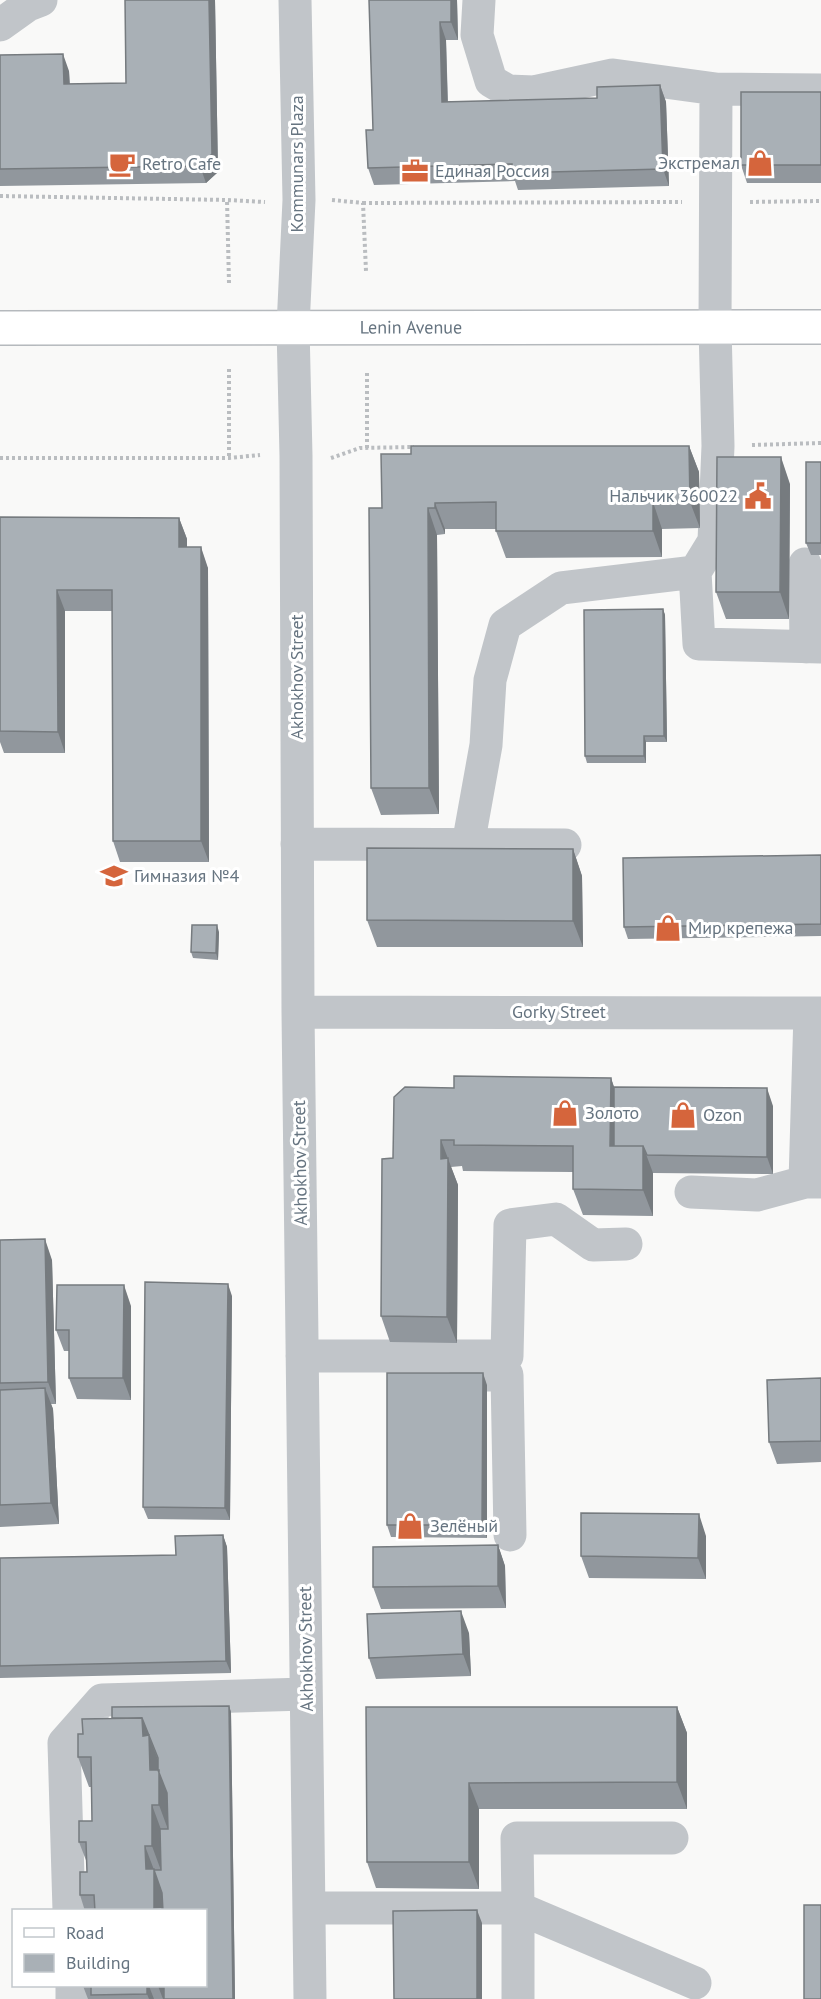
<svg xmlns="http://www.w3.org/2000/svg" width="821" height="1999" font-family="'PT Sans',sans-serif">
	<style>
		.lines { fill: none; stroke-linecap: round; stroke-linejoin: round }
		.major-casing { stroke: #b5b9bd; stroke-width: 36 }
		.path { stroke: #babdc0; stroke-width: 4; stroke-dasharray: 3 3; stroke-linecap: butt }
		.minor { stroke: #c1c5c9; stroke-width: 33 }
		.major { stroke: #fff; stroke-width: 33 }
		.wall { fill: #91979d }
		.shaded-wall { fill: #767b7f }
		.building { fill: #a9b0b6; stroke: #767b7f; stroke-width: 1.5 }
		.labels { text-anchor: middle; stroke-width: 6; stroke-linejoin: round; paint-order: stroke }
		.poi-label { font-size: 18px; fill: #667480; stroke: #fff; text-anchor: start }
		.street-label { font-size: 18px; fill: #667480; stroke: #fff }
	</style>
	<rect width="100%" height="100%" fill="#f9f9f8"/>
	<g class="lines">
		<defs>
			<g id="major">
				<path id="s1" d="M 0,328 L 821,327"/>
			</g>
		</defs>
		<!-- major casing -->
		<use href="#major" class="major-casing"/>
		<!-- path -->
		<path class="path" d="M 0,196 L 227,200
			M 332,200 L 363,203 L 366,271
			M 750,202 L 821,201
			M 363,203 L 682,202
			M 229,283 L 227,200 L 265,202
			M 229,369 L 229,458
			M 752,445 L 821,443
			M 367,448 L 367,372
			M 0,458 L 229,458 L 260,455
			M 331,458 L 360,448 L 414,447"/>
		<!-- minor -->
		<path class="minor" d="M 295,0 L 299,200 L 293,327 L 296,456 L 298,1012 L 310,1999
			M 479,0 L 477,35 L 491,81 L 508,91 L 534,92 L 613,75 L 716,89 L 821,90
			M 0,25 L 28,5 L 41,0
			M 805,564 L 806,647
			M 695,572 L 714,541 L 718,446 L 715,327 L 716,89
			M 297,844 L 565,845
			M 468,845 L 486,745 L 490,680 L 505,625 L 561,588 L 695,572 L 699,644 L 821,647
			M 298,1012 L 821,1013
			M 805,1182 L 810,1013
			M 691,1192 L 757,1195 L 805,1182 L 821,1182
			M 302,1356 L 507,1356 L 510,1225 L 556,1219 L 593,1245 L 626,1244
			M 466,1375 L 507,1375 L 510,1535
			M 672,1838 L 517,1838 L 518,1908 L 695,1983
			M 309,1908 L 518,1908 L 518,1999
			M 69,1910 L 64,1743 L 102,1700 L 306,1694
			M 72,1986 L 72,1999"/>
		<!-- major -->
		<use href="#major" class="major"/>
	</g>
	<!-- wall -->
	<path class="wall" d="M 125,0 L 215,0 L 218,172 L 206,183 L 0,186 L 0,55 L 69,71 L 70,84 L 126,83 Z
		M 369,0 L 457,0 L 458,40 L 446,40 L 448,102 L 597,98 L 660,85 L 666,102 L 669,186 L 518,190 L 515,181 L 374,185 L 368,168 L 373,130 Z
		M 821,92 L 821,183 L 747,183 L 741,165 Z
		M 689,446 L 699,472 L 700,528 L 662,529 L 662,557 L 506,558 L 496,531 L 496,529 L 445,529 L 445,534 L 437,535 L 439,814 L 381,815 L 371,788 L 382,508 L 411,454 Z
		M 821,462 L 821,555 L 811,555 L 806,543 Z
		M 790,484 L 789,619 L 726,619 L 716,592 Z
		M 0,517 L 179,518 L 187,539 L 187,547 L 208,568 L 209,862 L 120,862 L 113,841 L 112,611 L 65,611 L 65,753 L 4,753 L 0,742 Z
		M 663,609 L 665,615 L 667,742 L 646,742 L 646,763 L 587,763 L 585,756 Z
		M 573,849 L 582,876 L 583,947 L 377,947 L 367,920 Z
		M 821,855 L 821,936 L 628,939 L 624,927 Z
		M 219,932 L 218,960 L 193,958 L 191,952 Z
		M 611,1078 L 614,1087 L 773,1106 L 773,1174 L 653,1173 L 653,1216 L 583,1215 L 573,1189 L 573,1172 L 463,1171 L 462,1166 L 451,1167 L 458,1185 L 457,1343 L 390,1342 L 381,1316 L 393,1158 L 454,1088 Z
		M 0,1240 L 52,1260 L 56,1404 L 51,1404 L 53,1409 L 59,1524 L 0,1527 Z
		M 232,1296 L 230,1520 L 148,1519 L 143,1507 Z
		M 131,1306 L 131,1400 L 77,1399 L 69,1378 L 69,1351 L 64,1351 L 56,1330 Z
		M 821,1378 L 821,1462 L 777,1464 L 769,1442 Z
		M 487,1385 L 487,1538 L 391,1537 L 387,1525 Z
		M 223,1535 L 227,1547 L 231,1673 L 0,1678 L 0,1558 L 176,1555 Z
		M 706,1536 L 706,1579 L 589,1578 L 581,1556 Z
		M 498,1545 L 505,1566 L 506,1608 L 381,1609 L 373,1587 Z
		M 469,1633 L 471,1676 L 376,1679 L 369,1658 Z
		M 229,1706 L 231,1712 L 235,1999 L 88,1999 L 83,1986 L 206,1986 L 206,1911 L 85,1911 L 80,1895 L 87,1872 L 87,1863 L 79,1842 L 92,1821 L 92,1787 L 89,1787 L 78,1757 L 83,1734 L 112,1718 Z
		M 366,1707 L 677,1707 L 687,1733 L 687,1809 L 479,1809 L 479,1889 L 376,1888 L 367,1862 Z"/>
	<!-- shaded-wall -->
	<path class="shaded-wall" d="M 209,0 L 215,0 L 218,172 L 206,183 L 200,166 Z
		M 451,0 L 457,0 L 458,40 L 451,22 Z
		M 440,22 L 446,40 L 448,119 L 442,102 Z
		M 63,54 L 69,71 L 70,101 L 64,84 Z
		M 660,85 L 666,102 L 669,186 L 663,169 Z
		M 689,446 L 699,472 L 700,528 L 690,502 Z
		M 781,457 L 790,484 L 789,619 L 780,592 Z
		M 653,502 L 662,529 L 662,557 L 653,531 Z
		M 435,503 L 445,529 L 445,534 L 435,508 Z
		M 428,508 L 437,535 L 439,814 L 429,788 Z
		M 179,518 L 187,539 L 187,568 L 179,547 Z
		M 201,547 L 208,568 L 209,862 L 201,841 Z
		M 57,590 L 65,611 L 65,753 L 58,732 Z
		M 663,609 L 665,615 L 667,742 L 664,736 Z
		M 644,736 L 646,742 L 646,763 L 644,756 Z
		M 573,849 L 582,876 L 583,947 L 573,921 Z
		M 217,925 L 219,932 L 218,960 L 216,953 Z
		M 611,1078 L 620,1105 L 620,1155 L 610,1146 Z
		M 767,1088 L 773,1106 L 773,1174 L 767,1157 Z
		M 441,1140 L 458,1185 L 457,1343 L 447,1317 Z
		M 643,1146 L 653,1173 L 653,1216 L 643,1190 Z
		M 45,1239 L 52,1260 L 56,1404 L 48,1382 Z
		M 228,1284 L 232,1296 L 230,1520 L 225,1508 Z
		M 124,1285 L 131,1306 L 131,1400 L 123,1378 Z
		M 483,1373 L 487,1385 L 487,1538 L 482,1525 Z
		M 45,1388 L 53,1409 L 59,1524 L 51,1503 Z
		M 699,1514 L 706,1536 L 706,1579 L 698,1558 Z
		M 223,1535 L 227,1547 L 231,1673 L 226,1661 Z
		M 498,1545 L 505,1566 L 506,1608 L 498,1586 Z
		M 461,1611 L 469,1633 L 471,1676 L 463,1654 Z
		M 229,1706 L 231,1712 L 235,1999 L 233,1999 Z
		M 677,1707 L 687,1733 L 687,1809 L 677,1782 Z
		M 142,1718 L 160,1765 L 169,1800 L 170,1835 L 159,1805 L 150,1770 L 143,1736 Z
		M 469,1783 L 479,1809 L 479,1889 L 469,1862 Z
		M 152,1805 L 163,1835 L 163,1876 L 152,1846 Z
		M 145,1846 L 165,1899 L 165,1911 L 155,1911 L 146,1869 Z
		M 477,1910 L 482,1923 L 482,1999 L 477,1999 Z
		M 147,1986 L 149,1986 L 154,1999 L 149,1999 L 147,1994 Z
		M 158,1986 L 167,1986 L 167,1999 L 163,1999 Z"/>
	<!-- building -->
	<path class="building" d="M 125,0 L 209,0 L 212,154 L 200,166 L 0,169 L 0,55 L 63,54 L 64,84 L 126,83 Z
		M 369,0 L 451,0 L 451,22 L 440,22 L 442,102 L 597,98 L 597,87 L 660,85 L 663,169 L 512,173 L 512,164 L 368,168 L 366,130 L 373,130 Z
		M 741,92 L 821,92 L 821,165 L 741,165 Z
		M 411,446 L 689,446 L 690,502 L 653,502 L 653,531 L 496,531 L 496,502 L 435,503 L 435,508 L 428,508 L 429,788 L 371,788 L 369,508 L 382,508 L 381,454 L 411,454 Z
		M 717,457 L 781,457 L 780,592 L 716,592 Z
		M 806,462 L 821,462 L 821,543 L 806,543 Z
		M 0,517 L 179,518 L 179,547 L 201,547 L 201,841 L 113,841 L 112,590 L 57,590 L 58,732 L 0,731 Z
		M 663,609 L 664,736 L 644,736 L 644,756 L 585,756 L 584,610 Z
		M 367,848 L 573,849 L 573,921 L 367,920 Z
		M 821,855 L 821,924 L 624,927 L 623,858 Z
		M 192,925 L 217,925 L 216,953 L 191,952 Z
		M 454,1076 L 611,1078 L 610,1146 L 643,1146 L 643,1190 L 573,1189 L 573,1146 L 454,1145 L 454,1140 L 441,1140 L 441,1159 L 448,1158 L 447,1317 L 381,1316 L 382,1159 L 393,1158 L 394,1097 L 405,1087 L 454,1088 Z
		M 614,1087 L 767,1088 L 767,1157 L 647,1155 L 643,1146 L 614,1146 Z
		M 45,1239 L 48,1382 L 0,1383 L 0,1240 Z
		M 145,1282 L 228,1284 L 225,1508 L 143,1507 Z
		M 57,1285 L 124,1285 L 123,1378 L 69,1378 L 69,1330 L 56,1330 Z
		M 387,1373 L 483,1373 L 482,1525 L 387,1525 Z
		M 821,1378 L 821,1441 L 769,1442 L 767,1380 Z
		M 45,1388 L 51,1503 L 0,1505 L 0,1390 Z
		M 581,1513 L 699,1514 L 698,1558 L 581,1556 Z
		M 223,1535 L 226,1661 L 0,1666 L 0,1558 L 176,1555 L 175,1536 Z
		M 498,1545 L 498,1586 L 373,1587 L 373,1547 Z
		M 461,1611 L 463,1654 L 369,1658 L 367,1614 Z
		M 229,1706 L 233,1999 L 164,1999 L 164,1986 L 206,1986 L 206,1911 L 163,1911 L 162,1893 L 154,1870 L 161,1870 L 160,1829 L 168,1829 L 167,1793 L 158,1770 L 158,1758 L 142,1718 L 112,1718 L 112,1707 Z
		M 366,1707 L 677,1707 L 677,1782 L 469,1783 L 469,1862 L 367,1862 Z
		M 142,1718 L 143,1736 L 149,1735 L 150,1770 L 159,1770 L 159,1805 L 152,1805 L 152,1846 L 145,1846 L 146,1869 L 154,1869 L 154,1908 L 162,1907 L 162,1911 L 95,1911 L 94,1895 L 80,1895 L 80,1872 L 87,1872 L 86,1842 L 79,1842 L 79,1821 L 92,1821 L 91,1757 L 78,1757 L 78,1734 L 83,1734 L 82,1719 Z
		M 804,1905 L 821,1905 L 821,1999 L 804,1999 Z
		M 477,1910 L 477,1999 L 394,1999 L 393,1911 Z
		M 91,1986 L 147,1986 L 147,1994 L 91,1995 Z"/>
	<!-- icons -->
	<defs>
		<symbol id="shop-bare" viewBox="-9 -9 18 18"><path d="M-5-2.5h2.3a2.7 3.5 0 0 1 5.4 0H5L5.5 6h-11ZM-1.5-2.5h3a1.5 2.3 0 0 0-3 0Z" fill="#d5653c" stroke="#fff" stroke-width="2.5" paint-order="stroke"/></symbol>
		<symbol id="cafe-bare" viewBox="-9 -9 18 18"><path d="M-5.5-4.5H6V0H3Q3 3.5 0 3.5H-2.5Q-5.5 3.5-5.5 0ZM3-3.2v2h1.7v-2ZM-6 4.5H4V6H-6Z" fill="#d5653c" stroke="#fff" stroke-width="2.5" paint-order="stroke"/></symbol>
		<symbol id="office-bare" viewBox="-9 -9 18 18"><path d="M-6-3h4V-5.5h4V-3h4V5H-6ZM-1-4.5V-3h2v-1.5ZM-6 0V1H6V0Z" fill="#d5653c" stroke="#fff" stroke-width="2.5" paint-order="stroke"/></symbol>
		<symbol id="civic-bare" viewBox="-9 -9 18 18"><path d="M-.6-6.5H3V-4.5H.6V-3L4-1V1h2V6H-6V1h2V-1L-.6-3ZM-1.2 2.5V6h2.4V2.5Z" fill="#d5653c" stroke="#fff" stroke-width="2.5" paint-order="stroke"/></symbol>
		<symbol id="school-bare" viewBox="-9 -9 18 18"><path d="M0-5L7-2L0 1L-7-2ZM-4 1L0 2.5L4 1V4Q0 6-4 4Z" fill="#d5653c" stroke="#fff" stroke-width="2.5" paint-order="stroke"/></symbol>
	</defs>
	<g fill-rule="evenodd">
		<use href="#shop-bare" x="741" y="144" width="38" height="38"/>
		<use href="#cafe-bare" x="103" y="145" width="38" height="38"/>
		<use href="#office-bare" x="396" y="152" width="38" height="38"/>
		<use href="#civic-bare" x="739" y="477" width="38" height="38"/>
		<use href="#school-bare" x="95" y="857" width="38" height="38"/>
		<use href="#shop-bare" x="649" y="909" width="38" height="38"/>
		<use href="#shop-bare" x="546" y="1094" width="38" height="38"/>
		<use href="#shop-bare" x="664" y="1096" width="38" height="38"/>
		<use href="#shop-bare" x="391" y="1507" width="38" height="38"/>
	</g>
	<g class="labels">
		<!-- poi labels -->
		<g class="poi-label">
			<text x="740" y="169" text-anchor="end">Экстремал</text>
			<text x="142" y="170">Retro Cafe</text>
			<text x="435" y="177">Единая Россия</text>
			<text x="738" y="502" text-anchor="end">Нальчик 360022</text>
			<text x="134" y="882">Гимназия №4</text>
			<text x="688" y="934">Мир крепежа</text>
			<text x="585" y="1119">Золото</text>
			<text x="703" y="1121">Ozon</text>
			<text x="430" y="1532">Зелёный</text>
		</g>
		<!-- street labels -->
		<g class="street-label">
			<text transform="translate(297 164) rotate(-90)" y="6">Kommunars Plaza</text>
			<text dy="6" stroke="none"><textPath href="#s1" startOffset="411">Lenin Avenue</textPath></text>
			<text transform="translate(297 677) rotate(-90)" y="6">Akhokhov Street</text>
			<text x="559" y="1018">Gorky Street</text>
			<text transform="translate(300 1163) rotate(-91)" y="6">Akhokhov Street</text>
			<text transform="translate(306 1649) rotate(-91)" y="6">Akhokhov Street</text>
		</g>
	</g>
	<!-- legend -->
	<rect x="12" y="1909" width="195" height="78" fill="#ffffff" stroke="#c2c7cc" stroke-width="1.5"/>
	<rect x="24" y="1928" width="30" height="9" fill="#ffffff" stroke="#c2c7cc" stroke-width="1.5"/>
	<text x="66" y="1939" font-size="18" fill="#667480">Road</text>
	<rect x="24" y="1954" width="30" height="18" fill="#a9b0b6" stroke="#c2c7cc" stroke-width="1.5"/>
	<text x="66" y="1969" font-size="18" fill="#667480">Building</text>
</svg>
